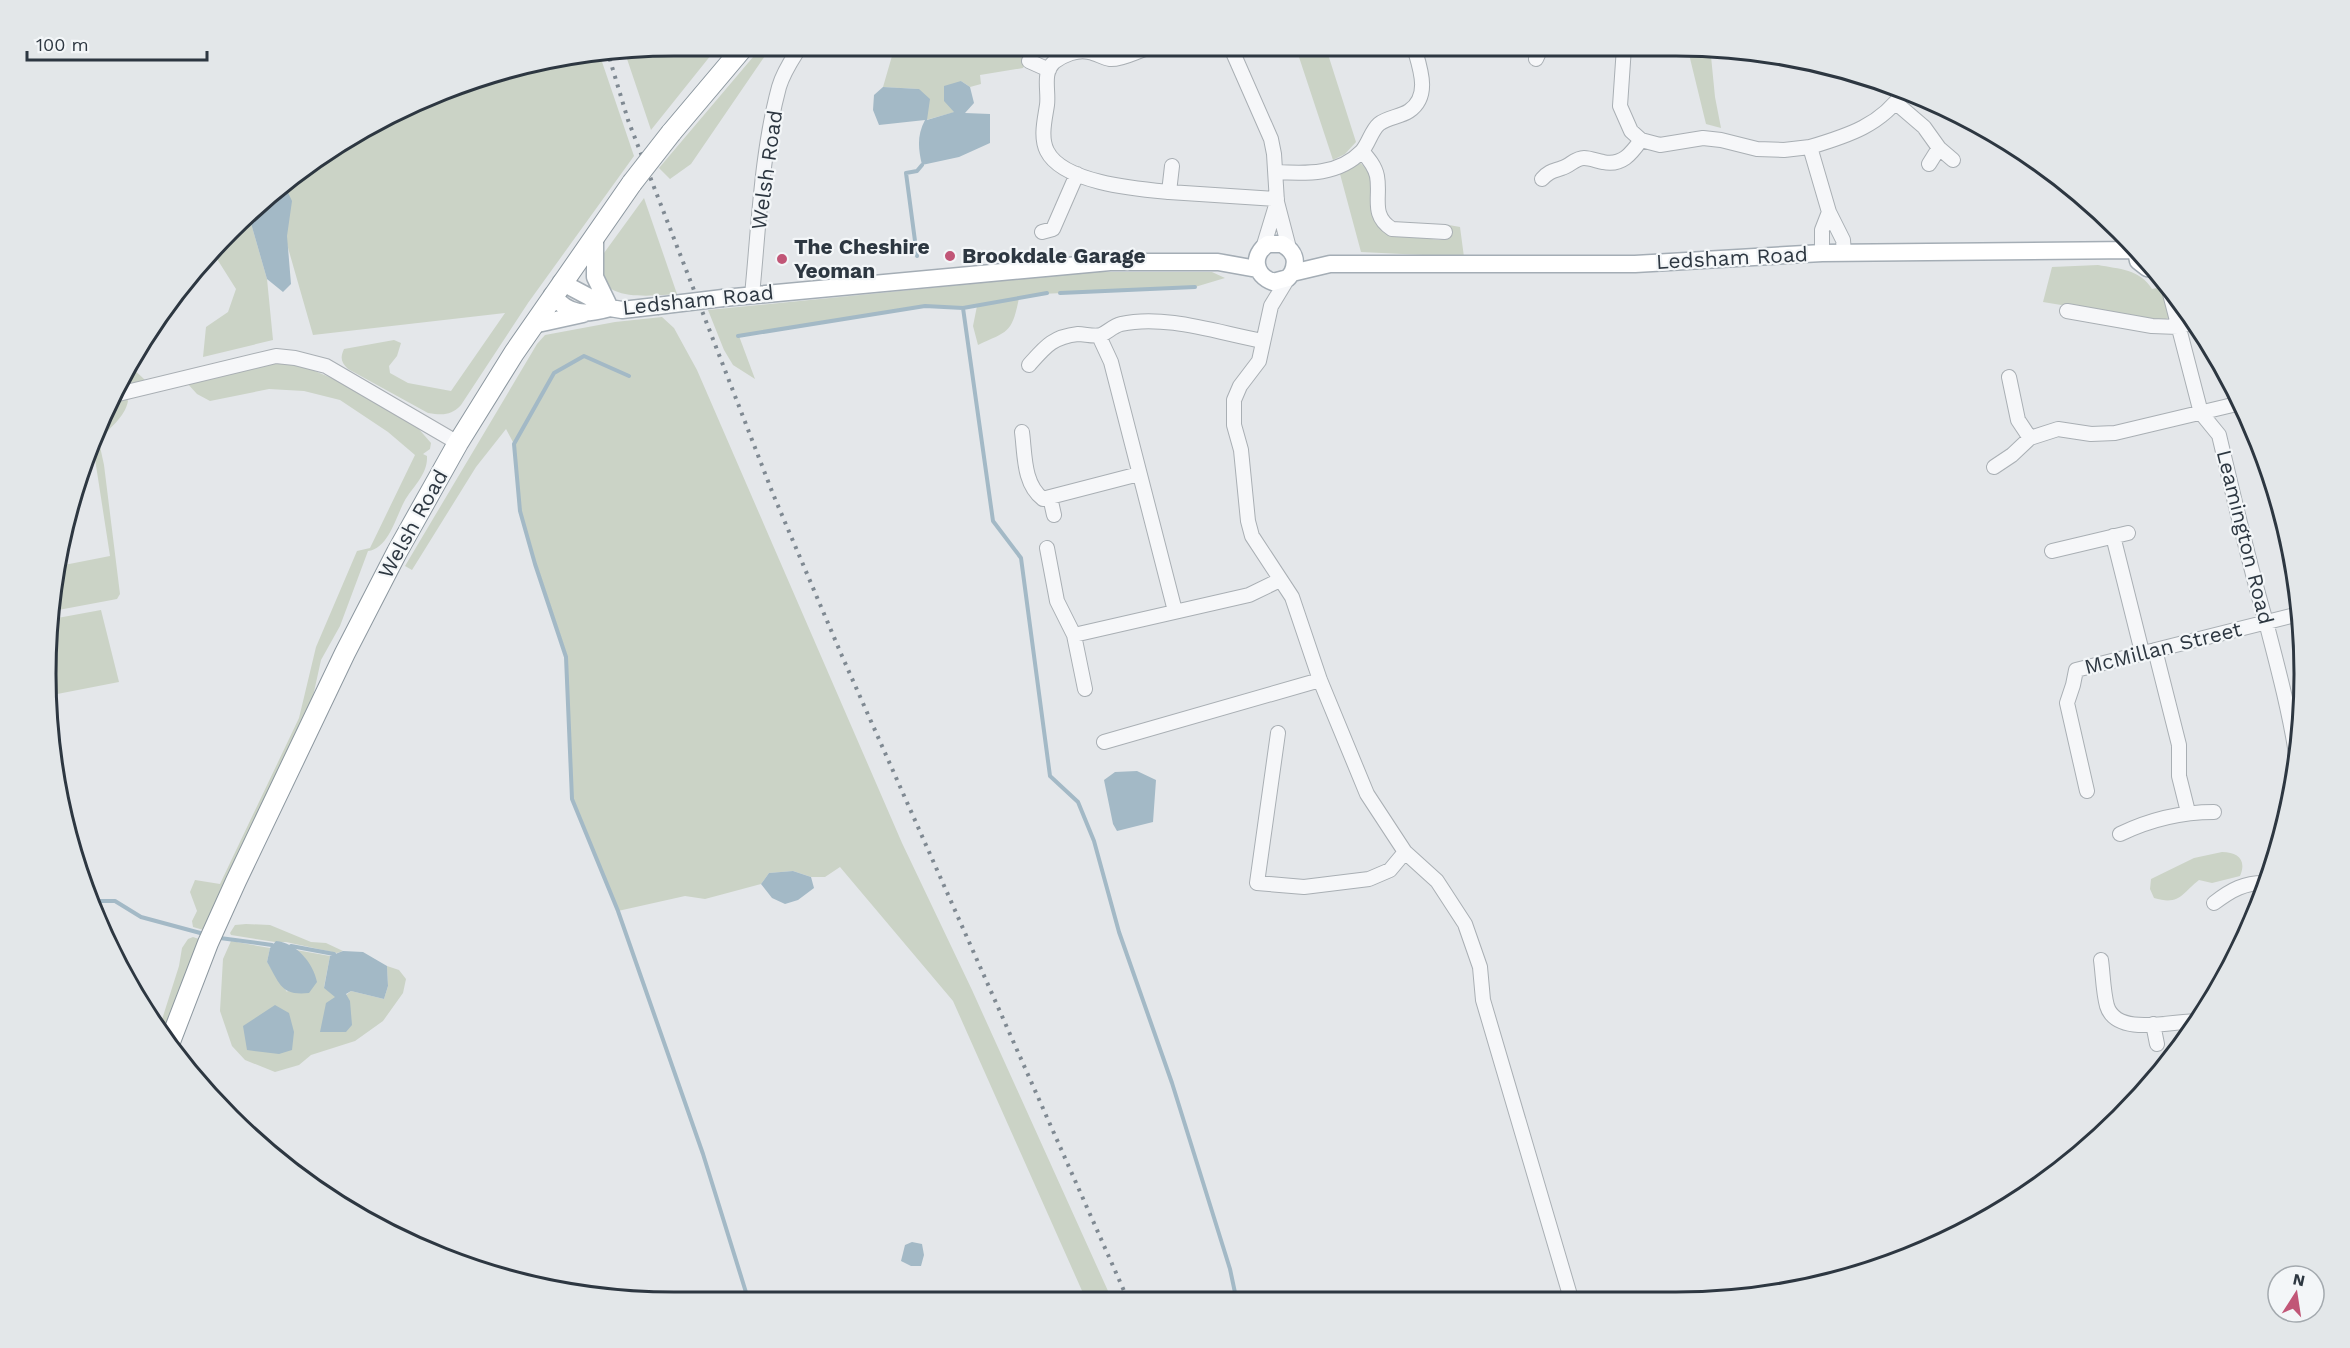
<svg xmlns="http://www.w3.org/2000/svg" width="2350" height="1348" font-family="'Work Sans',sans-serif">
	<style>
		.green { fill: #cbd3c6 }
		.water { fill: #a3b9c6 }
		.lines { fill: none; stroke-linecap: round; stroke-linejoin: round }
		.stream { stroke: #a3b9c6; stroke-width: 4 }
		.minor-casing { stroke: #a9afb4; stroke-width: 16 }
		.major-casing { stroke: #a4adb5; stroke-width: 19 }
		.highway-casing { stroke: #8c979f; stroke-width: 22 }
		.minor { stroke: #f6f7f9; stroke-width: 14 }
		.major { stroke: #fff; stroke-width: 16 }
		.highway { stroke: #fff; stroke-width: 20 }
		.rail { stroke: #7f8992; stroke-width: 4; stroke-dasharray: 3 6; stroke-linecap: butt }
		.major-bridge-casing { stroke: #a4adb5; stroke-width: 19; stroke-linecap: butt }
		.highway-bridge-casing { stroke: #8c979f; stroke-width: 22; stroke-linecap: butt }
		.major-bridge { stroke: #fff; stroke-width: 16 }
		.highway-bridge { stroke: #fff; stroke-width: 20 }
		.poi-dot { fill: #c15677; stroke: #f3f6f8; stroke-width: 2 }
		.labels { text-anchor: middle; stroke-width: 4.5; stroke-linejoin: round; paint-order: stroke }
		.street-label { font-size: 21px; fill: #2d3741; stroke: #f3f6f8 }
		.poi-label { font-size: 21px; font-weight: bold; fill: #2d3741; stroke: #f3f6f8; text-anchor: start }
		.rim { fill: none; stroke: #2d3741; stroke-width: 3 }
	</style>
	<rect width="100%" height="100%" fill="#e4e7ea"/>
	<!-- green -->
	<path class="green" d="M 1687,46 L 1710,46 L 1715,97 L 1721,128 L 1706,124 Z
		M 1296,48 L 1326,48 L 1356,142 L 1345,154 L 1333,160 Z
		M 894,49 L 1036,49 L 1038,56 L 1031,52 L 1023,68 L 980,75 L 981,84 L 970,87 L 961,81 L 955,112 L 926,120 L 919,89 L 883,87 Z
		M 592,50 L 598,50 L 634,156 L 528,303 L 461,405 C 451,416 442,415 428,413 L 348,369 C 341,362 340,358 344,349 L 394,340 L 401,343 L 397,356 L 389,366 L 390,373 L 408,383 L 451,391 L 505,313 L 313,335 L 272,192 L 291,175 L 396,110 L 472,78 Z
		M 624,50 L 715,50 L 651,130 Z
		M 759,50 L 769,50 L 691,164 L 670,179 L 659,168 Z
		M 1358,161 C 1376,174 1384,213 1391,234 L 1439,240 L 1445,239 L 1449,225 L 1460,227 L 1464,257 L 1361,252 L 1340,174 Z
		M 644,198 L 677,294 C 648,296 585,304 604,253 Z
		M 248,213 L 267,279 L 273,340 L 203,357 L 206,327 L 228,312 L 236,289 L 212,251 L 229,229 Z
		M 2098,265 C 2119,269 2140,269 2152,289 L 2167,286 L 2190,313 L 2157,321 L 2043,302 L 2052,267 Z
		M 1090,272 L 1212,272 L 1225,278 L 1195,287 L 1041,294 L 1019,298 C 1012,333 1009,331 978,345 L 973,326 L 977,306 L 963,308 L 925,306 L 739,336 L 755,379 L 733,365 L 724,350 L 708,310 Z
		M 662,317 L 674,328 L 697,370 L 902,843 L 972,990 L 1113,1302 L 1087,1302 L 953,1001 L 840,867 L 825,877 L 811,877 L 793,871 L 769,873 L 761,884 L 705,899 L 685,896 L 618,911 L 572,799 L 566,657 L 535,564 L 520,511 L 514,444 L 506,429 L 476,467 L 412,570 L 405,566 L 537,344 L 545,335 L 615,322 Z
		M 128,364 L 145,380 L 115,387 Z
		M 273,364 L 298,364 L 334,379 L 418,428 L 431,443 L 430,449 L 423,454 L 427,456 C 428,475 412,487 404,502 C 396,517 388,549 368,551 L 340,626 L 321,660 L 312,701 L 207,931 L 193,927 L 192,921 L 197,911 L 190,892 L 195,880 L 220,884 L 299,718 L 316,647 L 357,551 L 370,548 L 415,455 L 388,432 L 340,400 L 304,391 L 269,389 L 210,401 L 197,394 L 187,383 Z
		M 126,397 L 128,401 C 125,418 108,428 99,442 L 104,465 L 120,594 L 117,599 L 53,611 L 59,566 L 110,556 L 93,446 L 91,446 L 108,401 Z
		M 101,610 L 119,682 L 47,696 L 45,674 L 47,661 L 54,660 L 50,636 L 52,619 Z
		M 2222,852 C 2238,852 2247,860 2240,876 L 2212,883 L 2199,880 C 2182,893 2180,906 2154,898 L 2150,889 L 2151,879 L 2194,858 Z
		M 246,924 L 270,925 L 311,942 L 326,943 L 343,951 L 337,953 L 286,942 L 275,942 L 231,935 L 230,933 L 235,925 Z
		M 193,937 L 202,940 L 164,1040 L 158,1032 L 179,966 L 182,948 L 188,939 Z
		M 231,941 L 270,948 L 267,962 L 287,992 L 305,958 L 296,950 L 330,956 L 324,987 L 346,995 L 351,991 L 384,999 L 388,986 L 387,966 L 399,970 L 406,979 L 403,993 L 383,1021 L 355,1041 L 311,1055 L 299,1065 L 275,1072 L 245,1060 L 232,1046 L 220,1011 L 223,959 Z"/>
	<!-- water -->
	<path class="water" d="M 961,81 L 970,87 L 974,103 L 965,113 L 990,114 L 990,143 L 959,157 L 922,165 C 918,148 917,135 925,120 L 879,125 L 873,110 L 874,95 L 883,87 L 919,89 L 930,99 L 927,120 L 954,112 L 944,101 L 944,86 Z
		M 283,182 L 292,201 L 287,236 L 291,284 L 283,292 L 267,279 L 248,213 Z
		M 1137,771 L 1156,780 L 1153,822 L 1117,831 L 1113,824 L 1104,780 L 1115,772 Z
		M 793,871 L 811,877 L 814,888 L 798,900 L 785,904 L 772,898 L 761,884 L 769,873 Z
		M 276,941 C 296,943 313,962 317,982 L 309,993 C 281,996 280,984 267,962 L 270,948 Z
		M 343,951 L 363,952 L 387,966 L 388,986 L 384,999 L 351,991 L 346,994 L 350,1001 L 352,1025 L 346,1032 L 320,1032 L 326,1003 L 335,997 L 324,988 L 330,956 Z
		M 275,1005 L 289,1013 L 294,1032 L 292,1050 L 279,1054 L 247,1050 L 243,1026 Z
		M 912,1242 L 922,1244 L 924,1255 L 921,1266 L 911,1266 L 901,1261 L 905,1245 Z"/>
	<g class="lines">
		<!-- stream -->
		<path class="stream" d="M 917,256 L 906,173 L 917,171 L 922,165
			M 1047,293 L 963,308 L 993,521 L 1021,558 L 1050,776 L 1078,802 L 1094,841 L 1119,932 L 1172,1083 L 1230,1269 L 1237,1302
			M 1060,293 L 1195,287
			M 738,336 L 925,306 L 963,308
			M 629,376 L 584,356 L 554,373 L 514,444 L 520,511 L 535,564 L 566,657 L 572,799 L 618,911 L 703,1154 L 749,1302
			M 89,899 L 95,901 L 115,901 L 141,917 L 204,934
			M 220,938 L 272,945
			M 291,946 L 334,954"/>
		<defs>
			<path id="minor" d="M 1624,47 L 1620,106 L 1631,131 L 1641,140 L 1660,145 L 1703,138 L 1721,140 L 1757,149 L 1784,150 L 1810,147
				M 1231,48 L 1271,139 L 1274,154 L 1277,202 L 1289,248
				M 1145,49 C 1135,52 1121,60 1110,59 C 1103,58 1096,53 1089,52 C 1078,49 1063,55 1054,62 C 1042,73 1049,91 1047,105 C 1045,119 1040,137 1047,151 C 1063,183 1137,189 1169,192
				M 1536,59 L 1541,48
				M 1029,61 L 1049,70
				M 1896,103 L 1924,127 L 1939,148 L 1953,160
				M 1362,151 C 1368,158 1375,166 1377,176 C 1381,197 1370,215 1392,229 L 1445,232
				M 1929,164 L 1939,148
				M 1172,166 L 1169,192 L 1277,199
				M 1276,172 C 1307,174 1339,175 1362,151 C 1369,143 1371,131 1379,124 C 1388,117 1400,117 1409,111 C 1431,96 1420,68 1414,47
				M 1542,179 C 1549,171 1554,171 1562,168 C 1570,166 1575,158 1584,158 C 1590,158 1597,161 1603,162 C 1622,166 1631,154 1641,140
				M 1829,212 L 1810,147 C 1847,136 1882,125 1904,91
				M 1042,232 L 1053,229 L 1077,174
				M 1263,248 L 1277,202
				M 1822,253 L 1822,230 L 1829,212 L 1843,240 L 1844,253
				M 1288,278 L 1271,306 L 1259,361 L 1240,386 L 1234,400 L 1234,425 L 1241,450 L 1248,521 L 1252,536 L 1292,597 L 1320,680 L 1367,794 L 1405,852 L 1437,881 L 1465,924 L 1480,967 L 1483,1000 L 1572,1302
				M 2168,286 L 2201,413 L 2219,435 C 2234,498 2248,560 2266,622 C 2278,668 2290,713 2297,760
				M 752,295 C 759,226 761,154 779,87 C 783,73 791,61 798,50
				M 2067,311 L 2152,326 L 2178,327 L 2196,321
				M 1099,336 L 1111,362 L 1175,611
				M 1029,365 C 1045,347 1052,337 1078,334 C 1085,334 1094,337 1101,335 C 1108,332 1113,326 1121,324 C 1165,314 1219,333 1263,341
				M 2009,377 L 2018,420 L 2030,438
				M 110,396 L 276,356 L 295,358 L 326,366 L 458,443
				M 1022,432 C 1025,454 1023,484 1043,499 L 1050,497 L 1054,515
				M 1994,467 L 2012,455 L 2030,438 L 2058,429 L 2091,434 L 2115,433 L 2241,403
				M 1050,497 L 1139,474
				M 2113,536 L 2142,652
				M 1047,548 L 1057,601 L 1074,635 L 1085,689
				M 2052,551 L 2128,533
				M 1074,635 L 1249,595 L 1280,580
				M 2155,650 L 2179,745 L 2179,776 L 2188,812
				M 1278,733 L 1257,883 L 1304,887 L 1369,879 L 1390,870 L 1405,852
				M 1104,742 L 1320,680
				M 2087,791 L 2067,703 L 2073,685 L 2076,670 L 2299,614
				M 2120,834 C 2149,820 2181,812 2214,812
				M 2214,903 C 2231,890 2245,882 2267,883
				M 2101,960 C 2103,974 2103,991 2107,1006 C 2117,1038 2175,1020 2201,1021
				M 2153,1024 L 2157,1044"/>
			<path id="major" d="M 595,235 L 595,277 L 610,308
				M 2135,246 L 2138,261 L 2147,268 L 2154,269
				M 1292,273 C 1298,260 1294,251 1282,244 L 1268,244 C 1251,255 1254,275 1273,282 L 1288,278 L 1292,273 L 1330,264 L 1635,264 L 1822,253 L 2134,250
				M 561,282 L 610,308 L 622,310 L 657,306
				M 552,295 C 570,316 585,315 610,308
				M 723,298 L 1110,262 L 1218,262 L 1257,269
				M 533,325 L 583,314"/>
			<path id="highway" d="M 671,133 L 741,50
				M 168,1047 L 208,943 L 236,881 L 345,653 L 397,552 L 458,443 L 514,353 L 632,183"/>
		</defs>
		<!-- minor casing -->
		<use href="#minor" class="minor-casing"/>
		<!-- major casing -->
		<use href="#major" class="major-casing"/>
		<!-- highway casing -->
		<use href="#highway" class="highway-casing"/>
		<!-- minor -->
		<use href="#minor" class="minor"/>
		<!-- major -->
		<use href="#major" class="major"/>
		<!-- highway -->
		<use href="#highway" class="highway"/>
		<!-- rail -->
		<path class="rail" d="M 607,50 L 628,120 L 773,494 L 842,656 L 1129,1302"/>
		<defs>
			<path id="major-bridge" d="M 657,306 L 723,298"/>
			<path id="highway-bridge" d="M 632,183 L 671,133"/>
		</defs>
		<!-- major-bridge casing -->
		<use href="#major-bridge" class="major-bridge-casing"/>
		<!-- highway-bridge casing -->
		<use href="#highway-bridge" class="highway-bridge-casing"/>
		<!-- major-bridge -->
		<use href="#major-bridge" class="major-bridge"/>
		<!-- highway-bridge -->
		<use href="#highway-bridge" class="highway-bridge"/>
	</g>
	<!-- markers -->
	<g class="poi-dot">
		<circle cx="950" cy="256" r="6"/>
		<circle cx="782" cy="259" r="6"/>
	</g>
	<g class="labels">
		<!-- street labels -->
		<g class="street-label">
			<text transform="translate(767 170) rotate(-82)" y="7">Welsh Road</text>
			<text transform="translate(1732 258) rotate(-3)" y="7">Ledsham Road</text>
			<text transform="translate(698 300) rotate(-6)" y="7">Ledsham Road</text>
			<text transform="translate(413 524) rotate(-61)" y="7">Welsh Road</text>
			<text transform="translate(2245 537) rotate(76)" y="7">Leamington Road</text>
			<text transform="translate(2163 648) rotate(-14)" y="7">McMillan Street</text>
		</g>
		<!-- poi labels -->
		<g class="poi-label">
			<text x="794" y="254">The Cheshire<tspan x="794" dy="24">Yeoman</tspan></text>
			<text x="962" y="263">Brookdale Garage</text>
		</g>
	</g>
	<!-- crop -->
	<path d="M0 0H2350V1348H0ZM674 56H1676A618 618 0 0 1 2294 674V674A618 618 0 0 1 1676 1292H674A618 618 0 0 1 56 674V674A618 618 0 0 1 674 56Z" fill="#e3e7e9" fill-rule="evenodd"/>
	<path class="rim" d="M674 56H1676A618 618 0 0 1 2294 674V674A618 618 0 0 1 1676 1292H674A618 618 0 0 1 56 674V674A618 618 0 0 1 674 56Z"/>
	<!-- north arrow -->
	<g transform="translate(2296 1294) rotate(12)"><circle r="28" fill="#f3f6f8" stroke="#a4aaaf" stroke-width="1.5"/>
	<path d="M0-4.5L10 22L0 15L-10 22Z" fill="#c15677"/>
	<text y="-9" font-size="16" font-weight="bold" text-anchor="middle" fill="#2d3741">N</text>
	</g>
	<!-- scale -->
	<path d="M27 51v9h180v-9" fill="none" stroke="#2d3741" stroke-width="3"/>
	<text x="36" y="51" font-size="18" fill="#2d3741" stroke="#f3f6f8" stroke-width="4.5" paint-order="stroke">100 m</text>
</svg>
